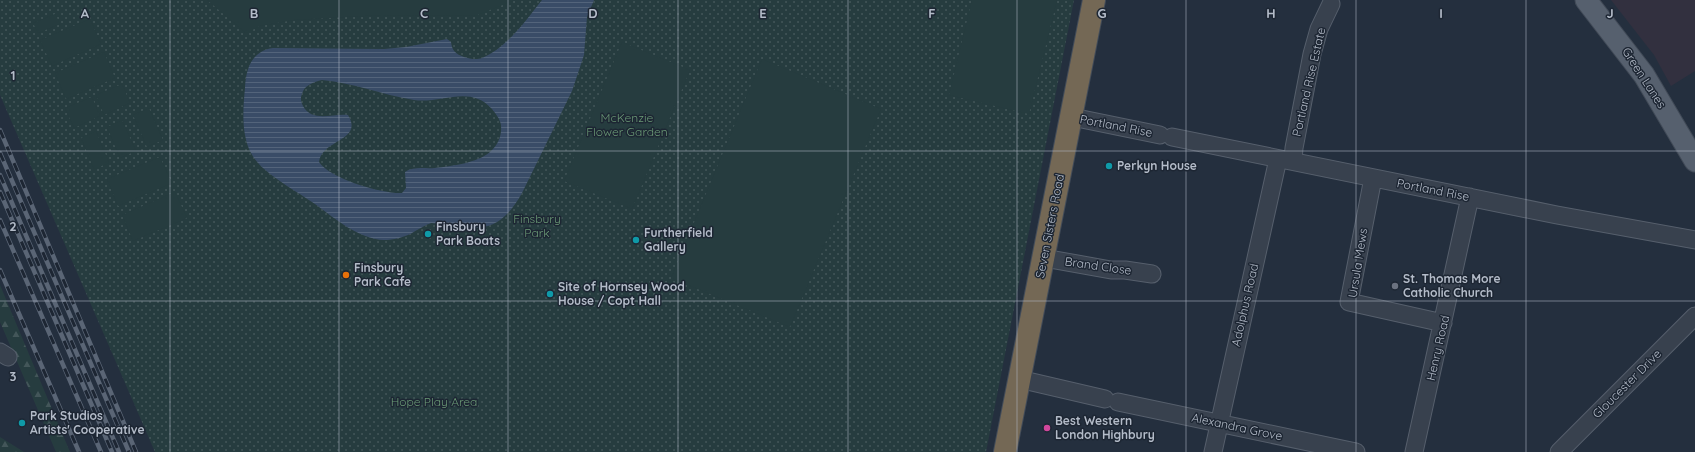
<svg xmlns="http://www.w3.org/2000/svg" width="1695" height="452" font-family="Quicksand,sans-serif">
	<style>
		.medical { fill: #32303f }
		.forest { fill: url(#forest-firs) }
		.park { fill: url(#park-dots) }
		.garden { fill: #263c3f }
		.water { fill: url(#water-rules); fill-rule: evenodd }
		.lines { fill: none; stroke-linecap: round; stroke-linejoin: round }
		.minor-casing { stroke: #565f6c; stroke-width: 19 }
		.major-casing { stroke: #414a57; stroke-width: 23 }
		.highway-casing { stroke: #434c59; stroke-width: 24 }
		.minor { stroke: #38414e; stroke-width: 17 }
		.major { stroke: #56606e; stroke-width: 21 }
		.highway { stroke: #746855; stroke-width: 22 }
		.rail-casing { stroke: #5a6575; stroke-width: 4.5 }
		.rail { stroke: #1d2633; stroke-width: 3; stroke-dasharray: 9; stroke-linecap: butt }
		.grid { fill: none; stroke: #b4bcc9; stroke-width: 1; stroke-opacity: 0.55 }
		.culture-dot { fill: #0f9aa8; stroke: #1d2633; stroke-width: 1.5 }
		.food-dot { fill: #e8710a; stroke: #1d2633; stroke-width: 1.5 }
		.worship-dot { fill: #6b7280; stroke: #1d2633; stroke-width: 1.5 }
		.hotel-dot { fill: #d1479c; stroke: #1d2633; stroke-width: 1.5 }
		.labels { text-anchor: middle; stroke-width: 3; stroke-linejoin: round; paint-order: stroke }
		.street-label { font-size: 12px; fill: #b4bcc9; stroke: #1d2633 }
		.park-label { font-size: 12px; fill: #6b9a76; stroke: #1d2633 }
		.poi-label { font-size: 12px; font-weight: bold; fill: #b4bcc9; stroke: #1d2633; text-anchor: start }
		.grid-label { font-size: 13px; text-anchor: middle; font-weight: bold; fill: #b4bcc9; stroke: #1d2633; stroke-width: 3; stroke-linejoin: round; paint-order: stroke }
	</style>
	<defs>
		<pattern id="forest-firs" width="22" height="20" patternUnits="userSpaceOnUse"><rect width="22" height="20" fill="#263c3f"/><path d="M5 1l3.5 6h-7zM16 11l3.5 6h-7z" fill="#435659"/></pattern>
		<pattern id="park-dots" width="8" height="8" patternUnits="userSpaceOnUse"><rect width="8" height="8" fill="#263c3f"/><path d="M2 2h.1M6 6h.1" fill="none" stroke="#435659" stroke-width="1.8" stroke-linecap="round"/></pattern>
		<pattern id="water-rules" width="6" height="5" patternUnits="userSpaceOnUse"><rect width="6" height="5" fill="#394c67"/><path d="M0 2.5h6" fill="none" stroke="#53647b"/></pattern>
	</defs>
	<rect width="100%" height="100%" fill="#242f3e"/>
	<!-- medical -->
	<path class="medical" d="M 1611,0 L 1695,0 L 1695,71 L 1671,86 L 1654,55 Z"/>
	<!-- forest -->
	<path class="forest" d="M 0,285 L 70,452 L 56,452 L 0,322 Z
		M 0,437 L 24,452 L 0,452 Z"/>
	<!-- park -->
	<path class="park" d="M 0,0 L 1074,0 L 986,452 L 155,452 L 0,95 Z"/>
	<!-- garden -->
	<path class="garden" d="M 207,0 L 515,0 L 475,16 L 382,15 L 294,20 L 260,26 L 246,33 Z
		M 972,0 L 1057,0 L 1029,114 L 949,95 Z
		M 55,14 L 60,24 L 38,33 L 33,23 Z
		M 90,19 L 101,44 L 52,66 L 40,40 Z
		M 622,42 L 690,70 L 632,209 L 564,181 Z
		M 104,52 L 115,78 L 66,99 L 55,73 Z
		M 762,59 L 881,109 L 790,327 L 671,278 Z
		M 122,84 L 130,103 L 104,115 L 96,95 Z
		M 92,97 L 100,116 L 74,128 L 65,108 Z
		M 149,108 L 163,140 L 147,147 L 133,115 Z
		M 122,120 L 136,151 L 120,158 L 107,127 Z
		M 96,131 L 109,163 L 94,169 L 81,138 Z
		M 160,157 L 172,183 L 118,206 L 107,179 Z
		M 175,192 L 187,218 L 133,241 L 122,215 Z"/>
	<!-- water -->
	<path class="water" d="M 542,0 L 594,0 L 587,17 L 584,55 L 572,91 L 522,193 C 497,238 475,229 432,223 C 428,223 413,233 408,235 C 401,238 391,240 384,240 C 372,240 357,233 347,227 C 336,220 326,212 315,204 C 297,191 261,173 251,153 C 241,134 243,109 245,88 C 246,68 252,51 273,48 L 384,49 L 406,47 L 447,39 L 451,42 C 452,51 456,54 464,57 C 470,59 477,60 482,58 C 507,48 526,20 542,0 ZM 322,80 C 354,83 383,95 414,100 C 441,104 470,84 492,109 C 496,114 500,119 501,125 C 502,136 498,145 490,152 C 477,163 452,166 435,168 C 424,169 414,166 405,172 L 406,188 L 402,193 C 383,194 330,179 319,162 C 322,139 364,141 348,115 C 334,113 312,123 303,106 C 301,102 300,98 302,94 C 304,85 314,82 322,80 Z"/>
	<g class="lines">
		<defs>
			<path id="minor" d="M 1072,117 L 1160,135
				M 1172,137 L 1557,215 L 1695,240
				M 1293,161 L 1294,148 L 1312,54 L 1319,29 L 1331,4
				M 1373,178 L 1349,302 L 1443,323
				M 1044,258 L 1111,270 L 1125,270 L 1152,274
				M 0,352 L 8,357
				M 1019,379 L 1105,399
				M 1118,402 L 1356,452
				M 1213,452 L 1278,159
				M 1414,452 L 1470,197
				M 1559,452 L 1695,316"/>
			<path id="major" d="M 1586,0 L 1644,75 L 1695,161"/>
			<path id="highway" d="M 1005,452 L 1094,0"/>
		</defs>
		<!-- minor casing -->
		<use href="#minor" class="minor-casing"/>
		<!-- major casing -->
		<use href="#major" class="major-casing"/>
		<!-- highway casing -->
		<use href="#highway" class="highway-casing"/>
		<!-- minor -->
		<use href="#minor" class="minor"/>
		<!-- major -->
		<use href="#major" class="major"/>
		<!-- highway -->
		<use href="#highway" class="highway"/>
		<defs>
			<path id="rail" d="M 0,130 L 136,452
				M 0,153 L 129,452
				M 0,175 L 119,452
				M 0,192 L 112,452
				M 0,220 L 101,452
				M 0,270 L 79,452"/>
		</defs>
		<!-- rail casing -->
		<use href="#rail" class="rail-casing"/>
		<!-- rail -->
		<use href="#rail" class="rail"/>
	</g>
	<!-- grid -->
	<path class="grid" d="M 170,0 L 170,452M 339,0 L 339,452M 508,0 L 508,452M 678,0 L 678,452M 848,0 L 848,452M 1017,0 L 1017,452M 1186,0 L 1186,452M 1356,0 L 1356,452M 1526,0 L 1526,452M 0,151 L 1695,151M 0,301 L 1695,301"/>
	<!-- markers -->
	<g class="culture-dot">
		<circle cx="1109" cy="166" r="4"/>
		<circle cx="428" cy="234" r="4"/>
		<circle cx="636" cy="240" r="4"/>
		<circle cx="550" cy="294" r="4"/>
		<circle cx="22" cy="423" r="4"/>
	</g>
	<circle class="food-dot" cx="346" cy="275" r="4"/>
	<circle class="worship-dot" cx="1395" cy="286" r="4"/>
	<circle class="hotel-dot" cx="1047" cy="428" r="4"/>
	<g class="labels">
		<!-- street labels -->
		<g class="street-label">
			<text transform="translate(1644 78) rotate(57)" y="4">Green Lanes</text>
			<text transform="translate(1309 82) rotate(-77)" y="4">Portland Rise Estate</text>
			<text transform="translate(1116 126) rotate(11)" y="4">Portland Rise</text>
			<text transform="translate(1433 190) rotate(11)" y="4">Portland Rise</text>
			<text transform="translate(1050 226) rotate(-79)" y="4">Seven Sisters Road</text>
			<text transform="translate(1358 263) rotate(-81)" y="4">Ursula Mews</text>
			<text transform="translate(1098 266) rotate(8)" y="4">Brand Close</text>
			<text transform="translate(1245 305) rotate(-77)" y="4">Adolphus Road</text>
			<text transform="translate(1438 348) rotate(-77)" y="4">Henry Road</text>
			<text transform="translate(1627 384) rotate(-45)" y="4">Gloucester Drive</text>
			<text transform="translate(1237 427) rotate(12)" y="4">Alexandra Grove</text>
		</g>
		<!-- park labels -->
		<g class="park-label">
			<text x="627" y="122">McKenzie<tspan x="627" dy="14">Flower Garden</tspan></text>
			<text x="537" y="223">Finsbury<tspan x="537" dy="14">Park</tspan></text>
			<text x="434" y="406">Hope Play Area</text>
		</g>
		<!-- poi labels -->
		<g class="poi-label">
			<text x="1117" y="170">Perkyn House</text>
			<text x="436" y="231">Finsbury<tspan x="436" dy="14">Park Boats</tspan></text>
			<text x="644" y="237">Furtherfield<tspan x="644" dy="14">Gallery</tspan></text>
			<text x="354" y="272">Finsbury<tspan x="354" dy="14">Park Cafe</tspan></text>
			<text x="1403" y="283">St. Thomas More<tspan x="1403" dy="14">Catholic Church</tspan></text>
			<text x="558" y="291">Site of Hornsey Wood<tspan x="558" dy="14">House / Copt Hall</tspan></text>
			<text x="30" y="420">Park Studios<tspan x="30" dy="14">Artists' Cooperative</tspan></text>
			<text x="1055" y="425">Best Western<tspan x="1055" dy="14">London Highbury</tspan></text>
		</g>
	</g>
	<g class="grid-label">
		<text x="85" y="18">A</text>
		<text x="254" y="18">B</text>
		<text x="424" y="18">C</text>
		<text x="593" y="18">D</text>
		<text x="763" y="18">E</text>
		<text x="932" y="18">F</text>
		<text x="1102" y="18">G</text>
		<text x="1271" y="18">H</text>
		<text x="1441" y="18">I</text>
		<text x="1610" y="18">J</text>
		<text x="13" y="80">1</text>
		<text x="13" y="231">2</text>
		<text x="13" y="381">3</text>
	</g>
</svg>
